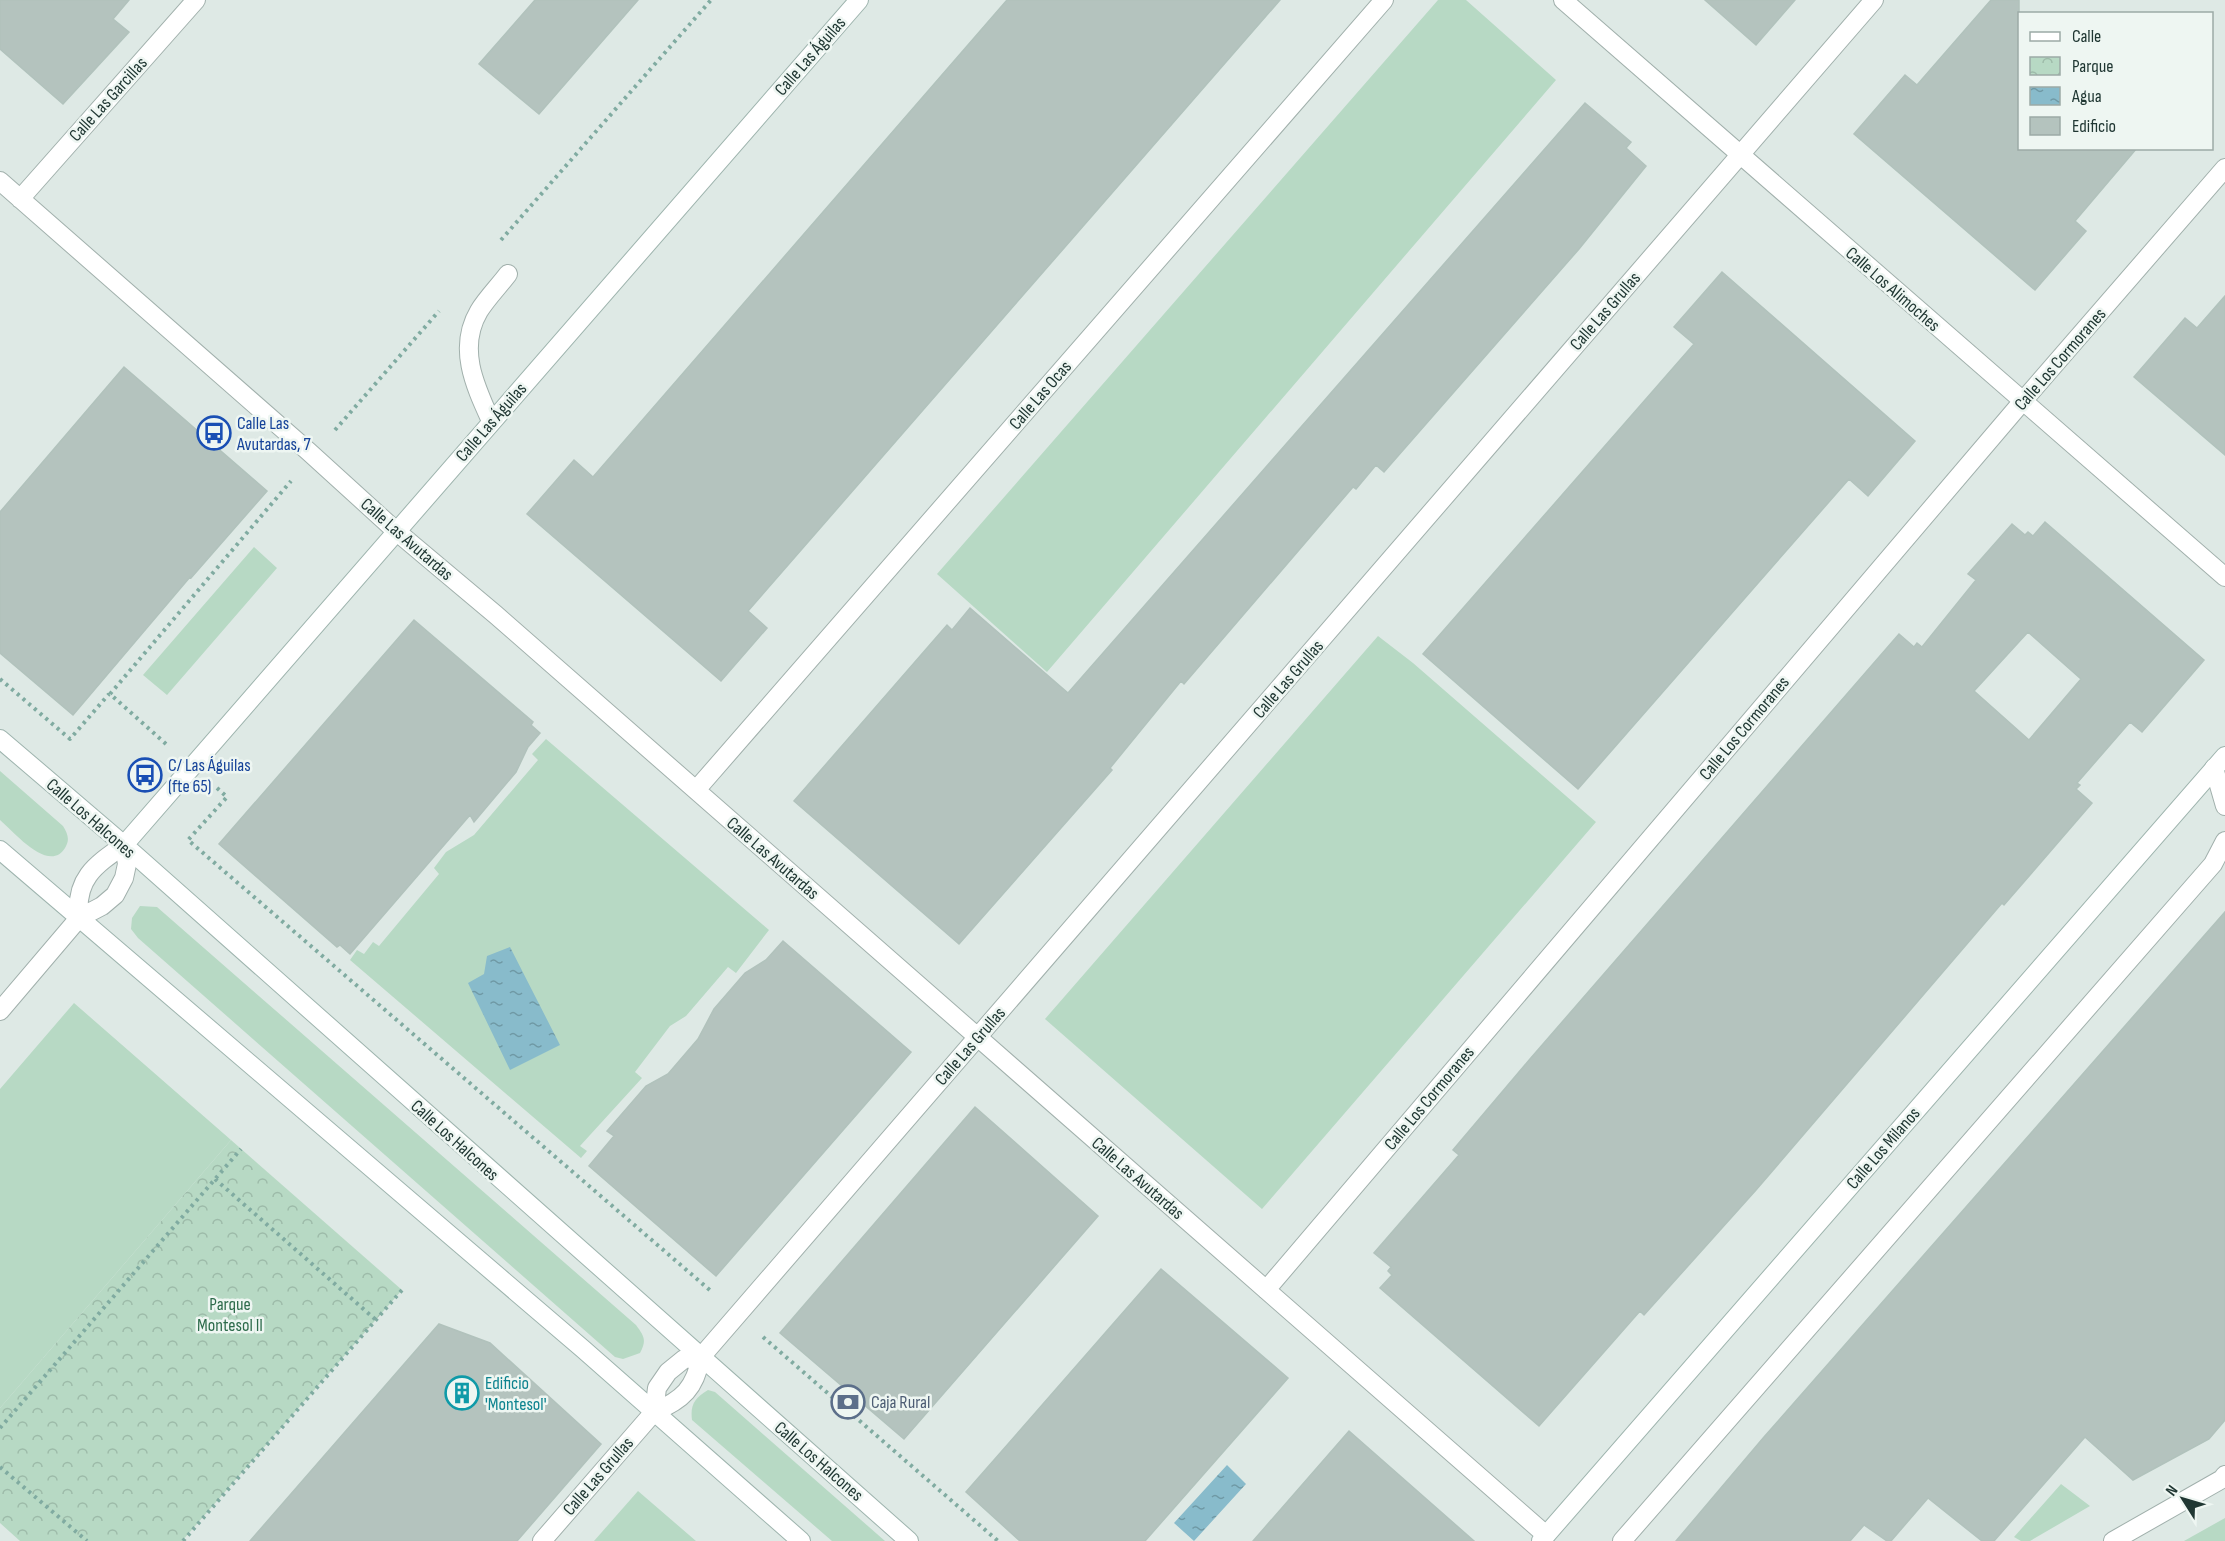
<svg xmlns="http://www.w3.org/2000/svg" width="2225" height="1541" font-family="'Sofia Sans Condensed',sans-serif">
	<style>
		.green { fill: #b7d9c4 }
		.park { fill: url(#park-crowns) }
		.water { fill: url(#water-ripples) }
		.building { fill: #b4c3be; stroke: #b1c2bc; stroke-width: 1.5; fill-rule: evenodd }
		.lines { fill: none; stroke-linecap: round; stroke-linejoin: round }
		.lane-casing { stroke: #a1b0ac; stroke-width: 20 }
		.street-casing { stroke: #a1b0ac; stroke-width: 20 }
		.secondary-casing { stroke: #9eb4ae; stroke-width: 20 }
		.path { stroke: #80aba1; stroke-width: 4; stroke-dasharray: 3 4.5; stroke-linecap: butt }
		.lane { stroke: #fff; stroke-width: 18 }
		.street { stroke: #fff; stroke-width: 18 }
		.secondary { stroke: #fff; stroke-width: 18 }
		.labels { text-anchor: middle; stroke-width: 5; stroke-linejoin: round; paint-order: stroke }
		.street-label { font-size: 18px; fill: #203733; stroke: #eef6f2 }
		.transit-label { font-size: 18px; fill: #164399; stroke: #eef6f2; text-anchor: start }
		.park-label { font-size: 18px; fill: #2d6b4b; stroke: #eef6f2 }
		.culture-label { font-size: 18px; fill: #0d838f; stroke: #eef6f2; text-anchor: start }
		.service-label { font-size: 18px; fill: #4e5e75; stroke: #eef6f2; text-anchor: start }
	</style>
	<defs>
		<pattern id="park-crowns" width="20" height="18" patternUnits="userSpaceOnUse" patternTransform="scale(1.5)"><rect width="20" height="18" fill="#b7d9c4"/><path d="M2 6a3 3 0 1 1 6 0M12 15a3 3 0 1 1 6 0" fill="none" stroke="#9dbba9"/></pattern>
		<pattern id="water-ripples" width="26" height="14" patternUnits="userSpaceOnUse" patternTransform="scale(1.5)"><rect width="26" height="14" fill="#88bbcb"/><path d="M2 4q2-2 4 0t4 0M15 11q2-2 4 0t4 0" fill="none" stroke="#6f99a5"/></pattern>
	</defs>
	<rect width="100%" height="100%" fill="#dee9e5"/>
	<!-- green -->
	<path class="green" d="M 1438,0 L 1466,0 L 1556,80 L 1047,672 L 937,574 Z
		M 254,547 L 277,568 L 167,695 L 143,675 Z
		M 1378,636 L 1413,663 L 1596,822 L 1262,1209 L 1045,1019 Z
		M 546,739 L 769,930 L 736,973 L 728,967 L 686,1016 L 670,1026 L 635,1072 L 642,1078 L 580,1146 L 587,1151 L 581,1158 L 350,960 L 357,950 L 364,954 L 373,942 L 379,946 L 439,874 L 434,868 L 446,852 L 474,835 L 538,760 L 532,754 Z
		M 0,771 L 63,826 C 68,834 70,840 65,848 C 49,874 14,832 0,820 Z
		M 140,906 L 157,907 L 636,1325 C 644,1336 647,1340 640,1353 L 623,1359 L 615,1357 L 138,938 L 131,929 L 132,918 Z
		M 74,1003 L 231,1140 L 0,1408 L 0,1089 Z
		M 708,1390 L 715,1392 L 885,1541 L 832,1541 L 692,1420 C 690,1404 695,1398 708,1390 Z
		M 2061,1484 L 2090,1506 L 2030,1541 L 2021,1541 L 2014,1537 Z
		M 638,1491 L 696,1541 L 594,1541 Z
		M 2225,1518 L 2225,1541 L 2184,1541 Z"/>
	<!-- park -->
	<path class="park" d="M 231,1140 L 402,1290 L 182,1541 L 20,1541 L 0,1523 L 0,1408 Z"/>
	<!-- water -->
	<path class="water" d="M 510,947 L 560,1045 L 510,1070 L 468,983 L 484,974 L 487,956 Z
		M 1227,1465 L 1246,1484 L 1194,1541 L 1174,1523 Z"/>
	<!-- building -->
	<path class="building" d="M 0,0 L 129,0 L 113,19 L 129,32 L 63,104 L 0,49 Z
		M 535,0 L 638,0 L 539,114 L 479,64 Z
		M 1007,0 L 1280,0 L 748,611 L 767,628 L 721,681 L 527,514 L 574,460 L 593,477 Z
		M 1705,0 L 1795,0 L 1756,45 Z
		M 1991,0 L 2019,0 L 2019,148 L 2137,148 L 2075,221 L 2086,231 L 2035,290 L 1854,134 L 1905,75 L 1917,85 Z
		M 1585,103 L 1631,142 L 1626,148 L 1646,166 L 1579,249 L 1384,472 L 1376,465 L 1356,489 L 1353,487 L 1184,684 L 1181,681 L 1110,768 L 1112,770 L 959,944 L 794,801 L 947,625 L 952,630 L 970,608 L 1068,693 Z
		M 1722,272 L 1915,441 L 1868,496 L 1849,479 L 1578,789 L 1423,654 L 1694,344 L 1674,327 Z
		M 2225,296 L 2225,455 L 2134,377 L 2185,318 L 2197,328 Z
		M 124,367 L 267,491 L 191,578 L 190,577 L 73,715 L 0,653 L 0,512 Z
		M 2045,522 L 2204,660 L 2142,732 L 2130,722 L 2077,783 L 2080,785 L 2076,789 L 2092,803 L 2004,905 L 2002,903 L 1756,1190 L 1644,1315 L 1640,1311 L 1539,1426 L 1380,1288 L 1392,1275 L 1388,1271 L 1391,1267 L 1374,1253 L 1459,1155 L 1453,1150 L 1530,1059 L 1899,634 L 1914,647 L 1917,643 L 1922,647 L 1976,580 L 1968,574 L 2012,524 L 2025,535 L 2028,532 L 2033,536 ZM 2028,632 L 2081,679 L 2029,740 L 1974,691 Z
		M 414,620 L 533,722 L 531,725 L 540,733 L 528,747 L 516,772 L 474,822 L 470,815 L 350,954 L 340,945 L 337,947 L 219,844 Z
		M 2225,912 L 2225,1420 L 2209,1439 L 2133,1480 L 2085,1437 L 1994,1541 L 1982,1541 L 1928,1498 L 1891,1541 L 1887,1541 L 1864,1525 L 1850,1541 L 1676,1541 L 1764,1437 Z
		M 783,941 L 911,1052 L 716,1276 L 589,1166 L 614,1136 L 607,1131 L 646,1086 L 668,1074 L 698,1039 L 714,1009 L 745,973 L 766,960 Z
		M 975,1107 L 1098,1216 L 904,1439 L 780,1333 Z
		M 1161,1269 L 1288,1378 L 1145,1541 L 1020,1541 L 966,1492 Z
		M 439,1324 L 490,1343 L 601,1444 L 517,1541 L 250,1541 Z
		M 1349,1431 L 1474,1541 L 1253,1541 Z"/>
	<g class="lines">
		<defs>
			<path id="lane" d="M 491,421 C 475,386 457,348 479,311 C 487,298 499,286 508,274
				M 2214,768 L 2225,806
				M 1622,1541 L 2213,864 L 2225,841"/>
			<path id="street" d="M 1563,0 L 2225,577
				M 0,181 L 308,451 L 396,531 L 496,615 L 1546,1535
				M 20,199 L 196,0
				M 696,790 L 1384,0
				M 0,1011 L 79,918 L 102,906 L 115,895 L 124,878 L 127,864 L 124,845 C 94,866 75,879 79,918
				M 1266,1290 L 2022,402 L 2225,168
				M 654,1412 L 657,1388 L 668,1372 L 684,1359 L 701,1357
				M 542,1541 L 654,1412 C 683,1400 695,1388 701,1357 L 1874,0
				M 2113,1541 L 2222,1479 L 2225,1475"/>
			<path id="secondary" d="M 0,739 L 124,845 L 909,1541
				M 124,845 L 859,0
				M 0,850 L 583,1349 L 801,1541
				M 1541,1541 L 2225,756"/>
		</defs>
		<!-- lane casing -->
		<use href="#lane" class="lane-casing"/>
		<!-- street casing -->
		<use href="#street" class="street-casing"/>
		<!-- secondary casing -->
		<use href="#secondary" class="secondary-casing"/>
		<!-- path -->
		<path class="path" d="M 501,240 L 711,0
			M 335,430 L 439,311
			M 0,679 L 70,739 L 109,694
			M 166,744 L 110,694 L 291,481
			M 217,788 L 227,797 L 188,840 L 712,1292
			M 215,1179 L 376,1320
			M 763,1337 L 998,1541
			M 0,1428 L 241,1149
			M 0,1467 L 87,1541
			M 183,1541 L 402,1290"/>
		<!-- lane -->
		<use href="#lane" class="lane"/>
		<!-- street -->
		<use href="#street" class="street"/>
		<!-- secondary -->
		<use href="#secondary" class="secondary"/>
	</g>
	<!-- icons -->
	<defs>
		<symbol id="bus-ring" viewBox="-11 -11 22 22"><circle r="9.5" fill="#eef6f2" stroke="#1a4fb4" stroke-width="1.5"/><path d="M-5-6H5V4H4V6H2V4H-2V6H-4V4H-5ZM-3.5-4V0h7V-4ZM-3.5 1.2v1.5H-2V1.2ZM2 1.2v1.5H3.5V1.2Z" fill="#1a4fb4"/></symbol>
		<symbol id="building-ring" viewBox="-11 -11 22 22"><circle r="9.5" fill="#eef6f2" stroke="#0f9aa8" stroke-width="1.5"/><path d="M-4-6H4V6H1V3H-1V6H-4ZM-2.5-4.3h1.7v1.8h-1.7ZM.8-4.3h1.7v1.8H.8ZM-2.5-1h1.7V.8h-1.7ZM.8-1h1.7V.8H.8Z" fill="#0f9aa8"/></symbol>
		<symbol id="bank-ring" viewBox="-11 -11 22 22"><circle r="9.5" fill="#eef6f2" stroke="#5c6f8a" stroke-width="1.5"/><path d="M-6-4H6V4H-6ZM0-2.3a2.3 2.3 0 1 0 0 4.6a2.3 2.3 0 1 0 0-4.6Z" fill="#5c6f8a"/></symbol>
	</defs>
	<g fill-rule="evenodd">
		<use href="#bus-ring" x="195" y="414" width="38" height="38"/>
		<use href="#bus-ring" x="126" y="756" width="38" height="38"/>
		<use href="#building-ring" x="443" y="1374" width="38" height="38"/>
		<use href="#bank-ring" x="829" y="1383" width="38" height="38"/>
	</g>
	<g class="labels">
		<!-- street labels -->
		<g class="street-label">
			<text transform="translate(810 56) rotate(-49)" y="6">Calle Las Águilas</text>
			<text transform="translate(108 99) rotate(-48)" y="6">Calle Las Garcillas</text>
			<text transform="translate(1893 289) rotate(41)" y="6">Calle Los Alimoches</text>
			<text transform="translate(1605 311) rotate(-49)" y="6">Calle Las Grullas</text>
			<text transform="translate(2060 359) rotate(-49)" y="6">Calle Los Cormoranes</text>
			<text transform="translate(1040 395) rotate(-49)" y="6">Calle Las Ocas</text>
			<text transform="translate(491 422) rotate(-49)" y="6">Calle Las Águilas</text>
			<text transform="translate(407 539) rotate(41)" y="6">Calle Las Avutardas</text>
			<text transform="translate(1288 679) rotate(-49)" y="6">Calle Las Grullas</text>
			<text transform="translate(1744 728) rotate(-50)" y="6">Calle Los Cormoranes</text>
			<text transform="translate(91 818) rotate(41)" y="6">Calle Los Halcones</text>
			<text transform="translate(773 858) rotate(41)" y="6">Calle Las Avutardas</text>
			<text transform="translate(970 1046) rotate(-49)" y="6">Calle Las Grullas</text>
			<text transform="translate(1429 1098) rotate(-50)" y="6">Calle Los Cormoranes</text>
			<text transform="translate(455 1140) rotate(42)" y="6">Calle Los Halcones</text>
			<text transform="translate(1883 1148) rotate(-49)" y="6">Calle Los Milanos</text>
			<text transform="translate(1138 1178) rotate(41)" y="6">Calle Las Avutardas</text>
			<text transform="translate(819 1461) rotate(41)" y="6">Calle Los Halcones</text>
			<text transform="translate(598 1476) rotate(-49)" y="6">Calle Las Grullas</text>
		</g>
		<!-- transit labels -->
		<g class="transit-label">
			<text x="237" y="429">Calle Las<tspan x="237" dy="21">Avutardas, 7</tspan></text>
			<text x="168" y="771">C/ Las Águilas<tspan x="168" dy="21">(fte 65)</tspan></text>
		</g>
		<!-- park labels -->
		<g class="park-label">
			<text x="230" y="1310">Parque<tspan x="230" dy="21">Montesol II</tspan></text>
		</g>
		<!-- culture labels -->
		<g class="culture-label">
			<text x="485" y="1389">Edificio<tspan x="485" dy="21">'Montesol'</tspan></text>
		</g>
		<!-- service labels -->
		<g class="service-label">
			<text x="871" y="1408">Caja Rural</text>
		</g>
	</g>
	<!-- legend -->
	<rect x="2018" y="12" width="195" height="138" fill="#eef6f2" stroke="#9caaa6" stroke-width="1.5"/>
	<rect x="2030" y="32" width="30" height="9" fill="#ffffff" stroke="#9caaa6" stroke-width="1.5"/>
	<text x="2072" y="42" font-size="18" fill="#203733">Calle</text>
	<rect x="2030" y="57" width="30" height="18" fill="url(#park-crowns)" stroke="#9caaa6" stroke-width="1.5"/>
	<text x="2072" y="72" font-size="18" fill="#203733">Parque</text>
	<rect x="2030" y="87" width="30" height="18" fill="url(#water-ripples)" stroke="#9caaa6" stroke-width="1.5"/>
	<text x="2072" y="102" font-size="18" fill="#203733">Agua</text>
	<rect x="2030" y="117" width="30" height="18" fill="#b4c3be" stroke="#9caaa6" stroke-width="1.5"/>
	<text x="2072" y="132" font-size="18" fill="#203733">Edificio</text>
	<!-- north arrow -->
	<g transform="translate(2183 1499) rotate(307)" stroke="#eef6f2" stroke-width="4.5" paint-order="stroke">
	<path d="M0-4.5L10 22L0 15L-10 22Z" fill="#203733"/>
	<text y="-9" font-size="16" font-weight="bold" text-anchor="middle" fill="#203733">N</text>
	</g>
</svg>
